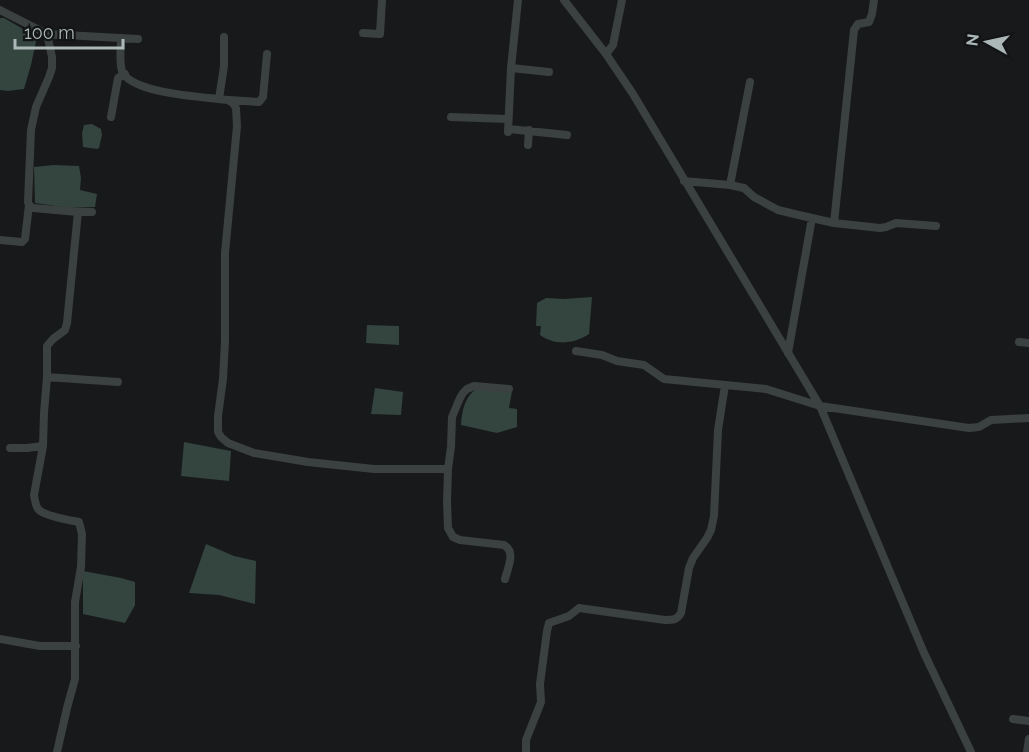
<svg xmlns="http://www.w3.org/2000/svg" width="1029" height="752" font-family="Raleway,sans-serif">
	<style>
		.water { fill: #34443f }
		.lines { fill: none; stroke-linecap: round; stroke-linejoin: round }
		.minor { stroke: #3b4040; stroke-width: 8 }
	</style>
	<rect width="100%" height="100%" fill="#18191a"/>
	<!-- water -->
	<path class="water" d="M 0,18 L 4,18 L 37,37 L 31,65 L 24,89 L 8,91 L 0,90 Z
		M 92,124 L 101,129 L 102,135 L 99,148 L 97,149 L 83,147 L 82,133 L 84,125 Z
		M 53,165 L 79,166 L 81,178 L 80,190 L 97,194 L 95,207 L 69,208 L 35,203 L 34,167 Z
		M 592,297 L 589,334 C 574,344 555,346 540,335 L 541,326 L 536,326 L 537,303 L 546,298 L 564,299 Z
		M 367,325 L 399,326 L 399,345 L 366,343 Z
		M 375,388 L 403,392 L 401,415 L 371,414 Z
		M 476,389 L 512,391 L 509,408 L 517,409 L 517,427 L 497,433 L 461,425 C 462,411 464,398 476,389 Z
		M 184,442 L 231,451 L 229,481 L 181,476 Z
		M 206,544 L 234,556 L 256,561 L 255,604 L 219,595 L 189,593 Z
		M 83,571 L 121,578 L 135,582 L 135,605 L 125,623 L 83,614 Z"/>
	<g class="lines">
		<!-- minor -->
		<path class="minor" d="M 564,0 L 606,54 L 633,94 L 820,406 L 924,653 L 971,752
			M 0,10 L 47,34 L 138,39
			M 363,33 L 380,34 L 382,0
			M 121,38 C 121,48 119,62 122,71 C 131,94 205,97 228,100 L 233,103 L 236,108 L 237,126 L 225,253 L 225,341 L 223,379 L 218,416 L 218,432 L 221,437 L 228,443 L 254,453 L 308,462 L 374,469 L 448,469
			M 606,54 L 613,45 L 622,0
			M 511,68 L 549,72
			M 219,99 L 224,66 L 224,37
			M 229,100 L 259,102 L 263,97 L 267,54
			M 111,117 L 118,78 L 125,74
			M 451,117 L 508,119
			M 509,129 L 567,135
			M 508,132 L 511,68 L 518,0
			M 528,145 L 529,130
			M 684,181 L 730,185 L 744,188 L 754,197 L 778,210 L 803,216 L 834,223 L 880,228 L 886,227 L 896,223 L 936,226
			M 730,185 L 750,82
			M 29,205 L 33,208 L 78,212 L 92,212
			M 834,223 L 854,30 L 858,24 L 869,22 L 872,14 L 874,0
			M 0,240 L 22,242 L 25,239 L 29,205 L 28,202 L 31,130 L 36,107 L 49,77 L 52,68 L 52,57 L 47,34
			M 1019,342 L 1029,343
			M 576,351 L 602,355 L 617,361 L 644,365 L 664,379 L 766,389 L 820,406 L 969,428 L 979,427 L 991,420 L 1029,418
			M 788,353 L 812,218
			M 47,377 L 118,382
			M 10,448 L 27,448 L 43,446
			M 505,579 C 508,567 516,552 504,545 L 460,540 L 453,537 L 448,528 L 447,502 L 448,469 L 451,447 L 452,417 L 460,398 L 463,393 L 467,389 L 474,386 L 509,389
			M 0,639 L 40,646 L 76,646
			M 1013,719 L 1029,721
			M 57,752 L 67,708 L 75,679 L 75,602 L 81,567 L 82,534 L 79,522 C 69,520 47,517 39,510 C 35,506 35,500 34,495 L 43,446 L 44,413 L 47,377 L 47,346 L 53,339 L 65,330 L 67,323 L 78,212
			M 526,752 L 526,740 L 541,702 L 540,684 L 547,631 L 549,623 L 569,616 L 579,608 L 665,620 C 673,620 677,620 681,613 L 689,568 L 693,558 L 707,538 L 711,530 L 714,516 L 718,430 L 725,385
			M 1027,752 L 1029,739"/>
	</g>
	<!-- north arrow -->
	<g transform="translate(987 42) rotate(278)" stroke="#131415" stroke-width="4.5" paint-order="stroke">
	<path d="M0-4.5L10 22L0 15L-10 22Z" fill="#acb8b8"/>
	<text y="-9" font-size="16" font-weight="bold" text-anchor="middle" fill="#acb8b8">N</text>
	</g>
	<!-- scale -->
	<path d="M15 39v9h108v-9" fill="none" stroke="#acb8b8" stroke-width="3"/>
	<text x="24" y="39" font-size="18" fill="#acb8b8" stroke="#131415" stroke-width="4.5" paint-order="stroke">100 m</text>
</svg>
